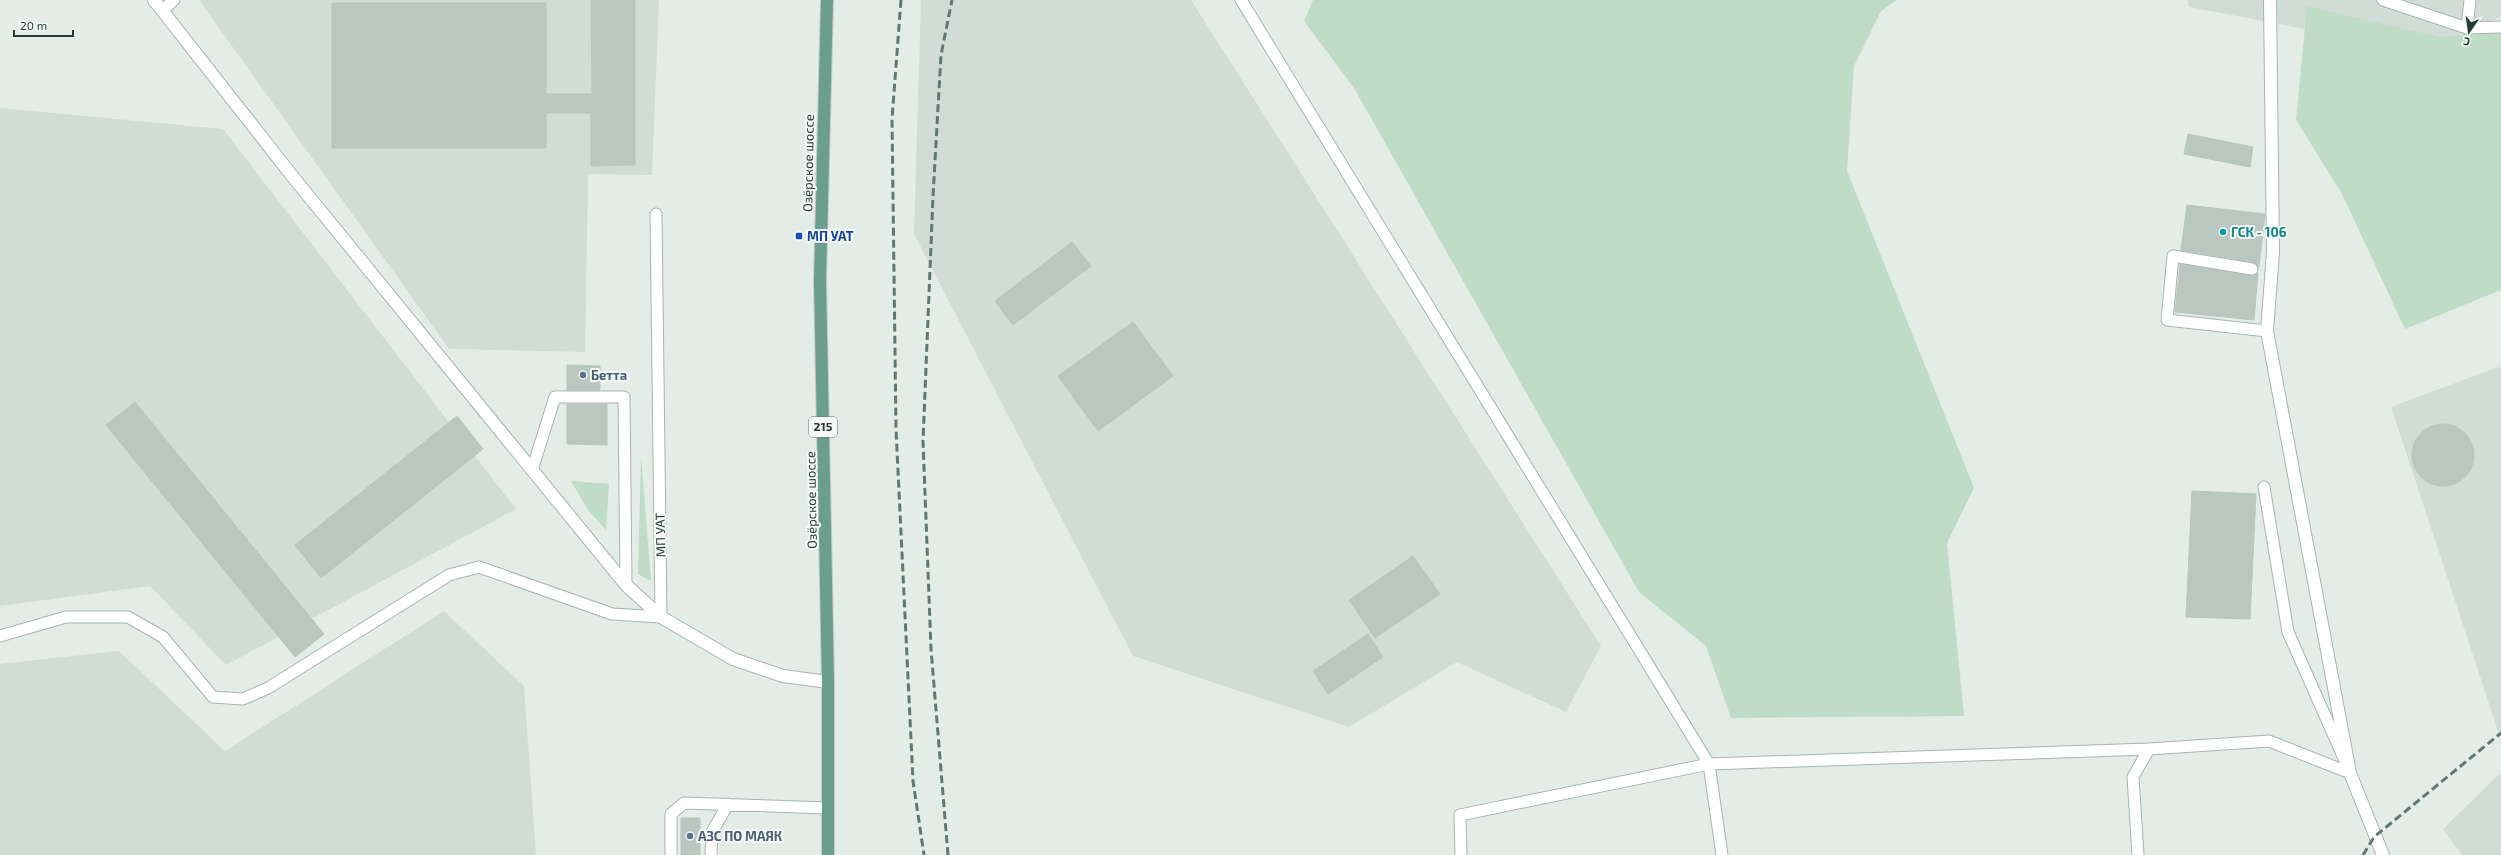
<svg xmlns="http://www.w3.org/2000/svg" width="2501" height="855" font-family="'Exo 2',sans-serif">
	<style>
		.built { fill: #d2dcd7 }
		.green { fill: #bfdcc6 }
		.building { fill: #bac7c1; stroke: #b7c6bf }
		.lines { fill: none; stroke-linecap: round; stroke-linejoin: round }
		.lane-casing { stroke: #a7b4af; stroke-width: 13 }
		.street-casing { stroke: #a7b4af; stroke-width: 14 }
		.primary-casing { stroke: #c2c9c6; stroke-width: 14 }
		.lane { stroke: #fff; stroke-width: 11 }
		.street { stroke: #fff; stroke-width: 12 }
		.primary { stroke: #6c9e90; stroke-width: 12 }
		.rail { stroke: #607871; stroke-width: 3; stroke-dasharray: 8 4; stroke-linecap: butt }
		.culture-dot { fill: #0f9aa8; stroke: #f4f9f7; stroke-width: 1.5 }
		.transit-dot { fill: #1a4fb4; stroke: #f4f9f7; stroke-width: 1.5 }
		.service-dot { fill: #5c6f8a; stroke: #f4f9f7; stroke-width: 1.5 }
		.labels { text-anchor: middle; stroke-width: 4; stroke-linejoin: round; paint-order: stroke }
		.shield { fill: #f4f9f7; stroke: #63756f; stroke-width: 1 }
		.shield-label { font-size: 12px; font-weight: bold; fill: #253d35 }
		.street-label { font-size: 13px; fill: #253d35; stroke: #f4f9f7 }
		.culture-label { font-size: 13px; font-weight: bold; fill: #0d838f; stroke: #f4f9f7; text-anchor: start }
		.transit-label { font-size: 13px; font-weight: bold; fill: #164399; stroke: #f4f9f7; text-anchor: start }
		.service-label { font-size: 13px; font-weight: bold; fill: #4e5e75; stroke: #f4f9f7; text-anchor: start }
	</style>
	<rect width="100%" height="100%" fill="#e4ece8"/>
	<!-- built -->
	<path class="built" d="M 199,0 L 659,0 L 652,175 L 588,174 L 585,352 L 449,349 Z
		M 921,0 L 1191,0 L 1601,646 L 1566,712 L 1457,662 L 1349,727 L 1133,656 L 914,234 Z
		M 2188,0 L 2501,0 L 2501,16 L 2442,55 L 2189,7 Z
		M 0,108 L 223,129 L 516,509 L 226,665 L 150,586 L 0,606 Z
		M 2501,366 L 2501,740 L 2391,407 Z
		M 444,611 L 524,686 L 536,855 L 0,855 L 0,664 L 119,651 L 225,751 Z
		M 2501,772 L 2501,855 L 2462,855 L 2443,829 Z"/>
	<!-- green -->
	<path class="green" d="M 1313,0 L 1897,0 L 1881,11 L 1854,66 L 1847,171 L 1974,488 L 1947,543 L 1964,716 L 1731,718 L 1706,646 L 1639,592 L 1354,88 L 1304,21 Z
		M 2307,6 L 2439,37 L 2501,32 L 2501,290 L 2405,329 L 2342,194 L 2296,120 Z
		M 641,456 L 651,581 L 638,574 Z
		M 571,481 L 609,484 L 606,530 L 588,510 Z"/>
	<!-- building -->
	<path class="building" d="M 591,0 L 635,0 L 635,165 L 591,166 L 591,113 L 546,113 L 546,148 L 332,148 L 332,3 L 546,3 L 546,94 L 592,94 Z
		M 2188,134 L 2253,147 L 2250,167 L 2184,154 Z
		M 2187,205 L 2265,214 L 2259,267 L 2253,262 L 2181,250 Z
		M 1072,242 L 1091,266 L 1013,325 L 995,301 Z
		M 2180,264 L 2251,276 L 2258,273 L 2254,320 L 2175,312 Z
		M 1133,322 L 1173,376 L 1098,431 L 1058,376 Z
		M 567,365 L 600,366 L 600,390 L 567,390 Z
		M 135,402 L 324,634 L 295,657 L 106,425 Z
		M 567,404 L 607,404 L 607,445 L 567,444 Z
		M 457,416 L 483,449 L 321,578 L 295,545 Z
		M2412 455a31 31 0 1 1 62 0a31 31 0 1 1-62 0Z
		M 2192,491 L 2256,494 L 2250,619 L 2186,617 Z
		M 1413,556 L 1440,594 L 1375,638 L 1349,600 Z
		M 1368,634 L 1383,657 L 1328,694 L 1313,671 Z
		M 681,818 L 700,818 L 700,855 L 681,855 Z"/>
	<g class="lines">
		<defs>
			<path id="lane" d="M 1241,0 L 1709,764 L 2149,749 L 2269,741 L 2350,773
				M 2383,0 L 2467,28 L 2501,27
				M 162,11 L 174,0
				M 2467,28 L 2470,0
				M 2252,269 L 2173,256 L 2167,320 L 2267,331
				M 532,470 L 555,397 L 624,397 L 626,585
				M 2264,487 L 2288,632 L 2346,763
				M 0,636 L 66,617 L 128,617 L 163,637 L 213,697 L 243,699 L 268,688 L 449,575 L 479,567 L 612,614 L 661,617 L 656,214
				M 671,855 L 671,814 L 684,803 L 828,808
				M 711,855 L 712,832 L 728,804
				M 1461,855 L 1460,815 L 1709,764 L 1722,855
				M 2138,855 L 2133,777 L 2149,749"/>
			<path id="street" d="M 154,0 L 293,177 L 626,585 L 661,617 L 733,659 L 783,676 L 828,682
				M 2270,0 L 2273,252 L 2267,331 L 2350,773 L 2383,855"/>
			<path id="primary" d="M 827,0 L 820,281 L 828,682 L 828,855"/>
		</defs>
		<!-- lane casing -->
		<use href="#lane" class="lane-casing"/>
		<!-- street casing -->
		<use href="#street" class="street-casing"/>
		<!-- primary casing -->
		<use href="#primary" class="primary-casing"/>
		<!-- lane -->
		<use href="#lane" class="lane"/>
		<!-- street -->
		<use href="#street" class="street"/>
		<!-- primary -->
		<use href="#primary" class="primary"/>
		<!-- rail -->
		<path class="rail" d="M 901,0 L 892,119 L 896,429 L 913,781 L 924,855
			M 948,855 L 931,649 L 923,441 L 933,196 L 941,55 L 952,0
			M 2363,855 L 2374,837 L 2501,733"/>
	</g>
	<!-- markers -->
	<circle class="culture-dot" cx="2223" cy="232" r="4"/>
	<rect class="transit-dot" x="795" y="232" width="8" height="8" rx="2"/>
	<g class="service-dot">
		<circle cx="583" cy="375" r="4"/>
		<circle cx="690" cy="836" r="4"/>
	</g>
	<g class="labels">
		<!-- shield labels -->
		<rect class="shield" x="809" y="417" width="28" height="20" rx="3"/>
		<g class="shield-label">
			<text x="823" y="431">215</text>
		</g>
		<!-- street labels -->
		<g class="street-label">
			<text transform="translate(808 163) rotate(-89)" y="5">Озёрское шоссе</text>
			<text transform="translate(811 500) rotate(-91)" y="5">Озёрское шоссе</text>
			<text transform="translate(660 535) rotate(-91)" y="5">МП УАТ</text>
		</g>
		<!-- culture labels -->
		<g class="culture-label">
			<text x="2231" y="237">ГСК - 106</text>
		</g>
		<!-- transit labels -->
		<g class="transit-label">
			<text x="807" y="241">МП УАТ</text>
		</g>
		<!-- service labels -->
		<g class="service-label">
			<text x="591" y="380">Бетта</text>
			<text x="698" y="841">АЗС ПО МАЯК</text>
		</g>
	</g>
	<!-- north arrow -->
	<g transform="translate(2469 32) rotate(193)" stroke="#f4f9f7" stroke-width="3" paint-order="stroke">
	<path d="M0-3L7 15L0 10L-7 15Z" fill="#253d35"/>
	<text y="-6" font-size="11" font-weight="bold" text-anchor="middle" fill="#253d35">С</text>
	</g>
	<!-- scale -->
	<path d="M14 30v6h59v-6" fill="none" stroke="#253d35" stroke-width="2"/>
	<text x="20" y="30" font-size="12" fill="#253d35" stroke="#f4f9f7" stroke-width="3" paint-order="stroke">20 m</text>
</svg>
